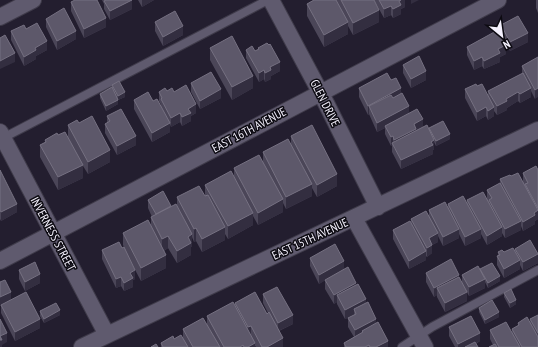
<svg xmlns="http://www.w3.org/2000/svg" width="538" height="347" font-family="'PT Sans Narrow',sans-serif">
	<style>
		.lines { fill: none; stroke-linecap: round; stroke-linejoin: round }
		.lane-casing { stroke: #3f3b4a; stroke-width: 10 }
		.street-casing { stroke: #3f3b4a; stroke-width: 18 }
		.lane { stroke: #5f5a6e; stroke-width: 8 }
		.street { stroke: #5f5a6e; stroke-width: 16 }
		.wall { fill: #4b4658 }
		.shaded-wall { fill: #332e40 }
		.building { fill: #5d586a; stroke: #757081 }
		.labels { text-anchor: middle; stroke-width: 3; stroke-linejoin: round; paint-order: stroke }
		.street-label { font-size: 12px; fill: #f4f1fd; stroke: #0c0a11 }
	</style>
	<rect width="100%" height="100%" fill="#231e2f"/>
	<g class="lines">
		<defs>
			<path id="lane" d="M 1,139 L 268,0
				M 402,347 L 432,327 L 538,270"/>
			<path id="street" d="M 271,0 L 327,105 L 378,207
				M 0,17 L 33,0
				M 0,132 L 107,335
				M 354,218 L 425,347
				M 0,261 L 498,0
				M 82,347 L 538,130"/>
		</defs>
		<!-- lane casing -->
		<use href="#lane" class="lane-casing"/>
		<!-- street casing -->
		<use href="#street" class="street-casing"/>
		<!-- lane -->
		<use href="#lane" class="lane"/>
		<!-- street -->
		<use href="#street" class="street"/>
	</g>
	<!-- wall -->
	<path class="wall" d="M 102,0 L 132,0 L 132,9 L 110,20 L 104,9 L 104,4 Z
		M 138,0 L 154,0 L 142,7 Z
		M 314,0 L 374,0 L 379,22 L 353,35 L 348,26 L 348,34 L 324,47 L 307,16 L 307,4 Z
		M 374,0 L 405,0 L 405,7 L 401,9 L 401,14 L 393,18 L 391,15 L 384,18 Z
		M 536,0 L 538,0 L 538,13 L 536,8 Z
		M 71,2 L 106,27 L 84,38 L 71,11 Z
		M 46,19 L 76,39 L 57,50 L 46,27 Z
		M 155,22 L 183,35 L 163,46 L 155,31 Z
		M 501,25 L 528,42 L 510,51 L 501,33 Z
		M 26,29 L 47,50 L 36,56 L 36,59 L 24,66 L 11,40 L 11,31 Z
		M 467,47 L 506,54 L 500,57 L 500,62 L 484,69 L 482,66 L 474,70 L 467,55 Z
		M 210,48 L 253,88 L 232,100 L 210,60 Z
		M 258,48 L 280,71 L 271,76 L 271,79 L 265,82 L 264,79 L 259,82 L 246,58 L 246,50 L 255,51 L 258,50 Z
		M 538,57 L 535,99 L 531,91 L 531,97 L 520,103 L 518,101 L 507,108 L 507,110 L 497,115 L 494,111 L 494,116 L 488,120 L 486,116 L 477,121 L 465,98 L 465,89 L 477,86 L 488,97 L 488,91 L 522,74 L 522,66 Z
		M 403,65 L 426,80 L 411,88 L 403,73 Z
		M 391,80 L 401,93 L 409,113 L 423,127 L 429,131 L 429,128 L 450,139 L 436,146 L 434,142 L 434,149 L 433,150 L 433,154 L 401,169 L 392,152 L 392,146 L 391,146 L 385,134 L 385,128 L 377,132 L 369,114 L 368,115 L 359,97 L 359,88 Z
		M 191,83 L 221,98 L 200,109 L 191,92 Z
		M 112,85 L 125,97 L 118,100 L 118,104 L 106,111 L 100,98 L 100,94 L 112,88 Z
		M 167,91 L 174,92 L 196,113 L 191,116 L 191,121 L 182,126 L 180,122 L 171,127 L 170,124 L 170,132 L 152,142 L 134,109 L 134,100 L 161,107 L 161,105 L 159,101 L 159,92 Z
		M 107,116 L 136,145 L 117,155 L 105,133 L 105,124 L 107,123 Z
		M 79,123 L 110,162 L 88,174 L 83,166 L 83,178 L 58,190 L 40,157 L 40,145 L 45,142 L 45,140 L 58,135 L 68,138 L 68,125 Z
		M 291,136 L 337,186 L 317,197 L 312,188 L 312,196 L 286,209 L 283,203 L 283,212 L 258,225 L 253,216 L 253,225 L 228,239 L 225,234 L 225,240 L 202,252 L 196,241 L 194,242 L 192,237 L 192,247 L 191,247 L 191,255 L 177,263 L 168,248 L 164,251 L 166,268 L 141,281 L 126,253 L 135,279 L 133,280 L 133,287 L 124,291 L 121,286 L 116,288 L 102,259 L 102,250 L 122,248 L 124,247 L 123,245 L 123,233 L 151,226 L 151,217 L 152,217 L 148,208 L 148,200 L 171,207 L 177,207 L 177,197 L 205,196 L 205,185 L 234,178 L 234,168 L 263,161 L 263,152 L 291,145 Z
		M 538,165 L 538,219 L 535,221 L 535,224 L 523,231 L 521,226 L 521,230 L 505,238 L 502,233 L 502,236 L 487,245 L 481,234 L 481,238 L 465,246 L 459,234 L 459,238 L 443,246 L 438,236 L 438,242 L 432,245 L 432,253 L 427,257 L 426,256 L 426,260 L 409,269 L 393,239 L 393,230 L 411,223 L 411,219 L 429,216 L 429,210 L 448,207 L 448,204 L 467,204 L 467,200 L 487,199 L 487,190 L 500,184 L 500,179 L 511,176 L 523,182 L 523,173 L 538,170 Z
		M 0,170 L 17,212 L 1,221 L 0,219 Z
		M 515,249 L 538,263 L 523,271 L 520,265 L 520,269 L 504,278 L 497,265 L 497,256 L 498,256 L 498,252 L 515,252 Z
		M 310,258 L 344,269 L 356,285 L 376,323 L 388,347 L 344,347 L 344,343 L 354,337 L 348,327 L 348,318 L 354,315 L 345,319 L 337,304 L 337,302 L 334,304 L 325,289 L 325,280 L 319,284 L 310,266 Z
		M 19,270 L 40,283 L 25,291 L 19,279 Z
		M 480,271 L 500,281 L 488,288 L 485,282 L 485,288 L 469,296 L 462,283 L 462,275 Z
		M 426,273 L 459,278 L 467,301 L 445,312 L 437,297 L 437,295 L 434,297 L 426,282 Z
		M 0,282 L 11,300 L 40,328 L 15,341 L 1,313 L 1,305 L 0,306 Z
		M 504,293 L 516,304 L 510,308 L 504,297 Z
		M 263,294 L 293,324 L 279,331 L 283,347 L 256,347 L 255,346 L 255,347 L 161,347 L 161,343 L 183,337 L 183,329 L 207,324 L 207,316 L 235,306 L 235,303 L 267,314 L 268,313 L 263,303 Z
		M 479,308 L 499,317 L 485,324 L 479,312 Z
		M 40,311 L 60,315 L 44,323 L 40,316 Z
		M 538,315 L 538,347 L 489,347 L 493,345 L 490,339 L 490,330 L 512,333 L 512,329 L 518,326 L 518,323 L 530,323 L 530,319 Z
		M 449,327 L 480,341 L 476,344 L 478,347 L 455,347 L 449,336 Z"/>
	<!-- shaded-wall -->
	<path class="shaded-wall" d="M 132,0 L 132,9 L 110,20 L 110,11 Z
		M 142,0 L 154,0 L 142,7 Z
		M 401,0 L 405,0 L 405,7 L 401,9 L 401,14 L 393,18 L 393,9 L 399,1 Z
		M 411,0 L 419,0 L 411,4 Z
		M 391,6 L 391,15 L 384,18 L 384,9 Z
		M 379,10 L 379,22 L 353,35 L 353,23 Z
		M 106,18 L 106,27 L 84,38 L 84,29 Z
		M 348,22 L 348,34 L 324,47 L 324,35 Z
		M 183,26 L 183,35 L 163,46 L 163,37 Z
		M 76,31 L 76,39 L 57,50 L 57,41 Z
		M 528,33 L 528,42 L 510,51 L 510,42 Z
		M 47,41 L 47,50 L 36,56 L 36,59 L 24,66 L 24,57 L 35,48 Z
		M 506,45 L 506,54 L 500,57 L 500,62 L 484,69 L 484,61 L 498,49 Z
		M 15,53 L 15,62 L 0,69 L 0,61 Z
		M 482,57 L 482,66 L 474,70 L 474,61 Z
		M 280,62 L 280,71 L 271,76 L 271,79 L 265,82 L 265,73 L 270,67 Z
		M 264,70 L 264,79 L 259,82 L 259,73 Z
		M 426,71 L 426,80 L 411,88 L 411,79 Z
		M 253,76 L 253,88 L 232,100 L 232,87 Z
		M 401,88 L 401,97 L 369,106 L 369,114 L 368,115 L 368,106 Z
		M 531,88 L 531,97 L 520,103 L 520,94 Z
		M 538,88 L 538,97 L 535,99 L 535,90 Z
		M 221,89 L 221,98 L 200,109 L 200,101 Z
		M 125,92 L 125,97 L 118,100 L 118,104 L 106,111 L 106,106 L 118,100 L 118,96 Z
		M 518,92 L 518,101 L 507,108 L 507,110 L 497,115 L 497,106 L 506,99 Z
		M 196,104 L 196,113 L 191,116 L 191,121 L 182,126 L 182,117 L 188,109 Z
		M 409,106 L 409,115 L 385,126 L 385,128 L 377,132 L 377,123 Z
		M 486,107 L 486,116 L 477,121 L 477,112 Z
		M 494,107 L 494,116 L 488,120 L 488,111 Z
		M 180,113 L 180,122 L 171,127 L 171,118 Z
		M 423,119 L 423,128 L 394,149 L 394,140 L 414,124 Z
		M 170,123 L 170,132 L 152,142 L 152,133 Z
		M 450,134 L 450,139 L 436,146 L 436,141 Z
		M 136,136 L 136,145 L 117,155 L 117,146 Z
		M 393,136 L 393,145 L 392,143 L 392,146 L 391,146 L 391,137 Z
		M 434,140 L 434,149 L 433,150 L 433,154 L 401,169 L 401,160 Z
		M 110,150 L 110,162 L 88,174 L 88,162 Z
		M 83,165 L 83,178 L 58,190 L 58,177 Z
		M 337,174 L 337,186 L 317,197 L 317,185 Z
		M 312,184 L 312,196 L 286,209 L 286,197 Z
		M 283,199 L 283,212 L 258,225 L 258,213 Z
		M 17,204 L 17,212 L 1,221 L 1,212 Z
		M 538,211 L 538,219 L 535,221 L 535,224 L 523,231 L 523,222 L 534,213 Z
		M 253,213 L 253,225 L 228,239 L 228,226 Z
		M 521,221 L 521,230 L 505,238 L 505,229 Z
		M 225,227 L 225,240 L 202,252 L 202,239 Z
		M 502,227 L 502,236 L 487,245 L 487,236 Z
		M 196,228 L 196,241 L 194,242 L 194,229 Z
		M 459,229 L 459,238 L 443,246 L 443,237 Z
		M 481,229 L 481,238 L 465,246 L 465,237 Z
		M 438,233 L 438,242 L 432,245 L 432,253 L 427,257 L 427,248 L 429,238 Z
		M 192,234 L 192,247 L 191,247 L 191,255 L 177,263 L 177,251 L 188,237 Z
		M 168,236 L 168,248 L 162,252 L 162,239 Z
		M 426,251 L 426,260 L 409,269 L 409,261 Z
		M 538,254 L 538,263 L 523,271 L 523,262 Z
		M 166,255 L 166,268 L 141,281 L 141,268 Z
		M 520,260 L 520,269 L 504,278 L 504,269 Z
		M 344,261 L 344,270 L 319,284 L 319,275 Z
		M 135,270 L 135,279 L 133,280 L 133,287 L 124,291 L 124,283 L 130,273 Z
		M 40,274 L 40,283 L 25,291 L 25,282 Z
		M 459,275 L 459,283 L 437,288 L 437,295 L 434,297 L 434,288 Z
		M 500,276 L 500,281 L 488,288 L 488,283 Z
		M 121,277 L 121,286 L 116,288 L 116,279 Z
		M 485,279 L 485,288 L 469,296 L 469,287 Z
		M 356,283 L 356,292 L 337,295 L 337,302 L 334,304 L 334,295 Z
		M 11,292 L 11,300 L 0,306 L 0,297 Z
		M 467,292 L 467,301 L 445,312 L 445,303 Z
		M 366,299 L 366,308 L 354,309 L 354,315 L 345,319 L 345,310 Z
		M 516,300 L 516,304 L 510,308 L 510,303 Z
		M 60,310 L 60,315 L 44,323 L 44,319 Z
		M 499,312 L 499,317 L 485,324 L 485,320 Z
		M 293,315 L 293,324 L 278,331 L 278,323 Z
		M 40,319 L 40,328 L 15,341 L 15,332 Z
		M 376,319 L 376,328 L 363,332 L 362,331 L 362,335 L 355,339 L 355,330 Z
		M 251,326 L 251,338 L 248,340 L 248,327 Z
		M 7,333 L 7,342 L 2,345 L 2,347 L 0,347 L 0,336 Z
		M 480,333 L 480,341 L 469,347 L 458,347 L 458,344 Z
		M 283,338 L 283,347 L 267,347 Z
		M 388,341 L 388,347 L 376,347 Z
		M 255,343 L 255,347 L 248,347 Z"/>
	<!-- building -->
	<path class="building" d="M 75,0 L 97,0 L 106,18 L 84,29 L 71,2 Z
		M 106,0 L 132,0 L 110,11 L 104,1 Z
		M 314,0 L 336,0 L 348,22 L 324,35 L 307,4 Z
		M 341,0 L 374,0 L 379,10 L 353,23 Z
		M 379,0 L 401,0 L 399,1 L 401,5 L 393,9 L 391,6 L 384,9 Z
		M 64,8 L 76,31 L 57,41 L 46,19 Z
		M 175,11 L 183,26 L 163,37 L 155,22 Z
		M 518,16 L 528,33 L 510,42 L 501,25 Z
		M 37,23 L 47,41 L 35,48 L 36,50 L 24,57 L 11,31 L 24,25 L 26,29 Z
		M 498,30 L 506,45 L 498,49 L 500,53 L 484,61 L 482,57 L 474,61 L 467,47 Z
		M 5,35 L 15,53 L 0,61 L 0,38 Z
		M 232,36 L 253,76 L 232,87 L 210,48 Z
		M 267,43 L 269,45 L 270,44 L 280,62 L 270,67 L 271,70 L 265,73 L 264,70 L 259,73 L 246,50 L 252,46 L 255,51 L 259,49 L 258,48 Z
		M 419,56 L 426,71 L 411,79 L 403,65 Z
		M 538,57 L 538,88 L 535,90 L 522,66 Z
		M 211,72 L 221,89 L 200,101 L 191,83 Z
		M 387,73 L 391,80 L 396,78 L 401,88 L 368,106 L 359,88 Z
		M 523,73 L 531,88 L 520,94 L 518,92 L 506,99 L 507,101 L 497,106 L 488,91 Z
		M 119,81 L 125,92 L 118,96 L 112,85 Z
		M 476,84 L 477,86 L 482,84 L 494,107 L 488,111 L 486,107 L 477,112 L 465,89 Z
		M 186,85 L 196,104 L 188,109 L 191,113 L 182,117 L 180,113 L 171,118 L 161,99 L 162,98 L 159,92 L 165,88 L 167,91 L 172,88 L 174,92 Z
		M 112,87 L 118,100 L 106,106 L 100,94 Z
		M 148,92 L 153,101 L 157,99 L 170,123 L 152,133 L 134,100 Z
		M 402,93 L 409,106 L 377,123 L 369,106 L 391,95 L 393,98 Z
		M 121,109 L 136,136 L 117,146 L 105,124 L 110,121 L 107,116 Z
		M 417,109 L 423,119 L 414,124 L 416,129 L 394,140 L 393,136 L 391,137 L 385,126 Z
		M 92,116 L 110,150 L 88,162 L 68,125 L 77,120 L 79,123 Z
		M 443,121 L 450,134 L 436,141 L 429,128 Z
		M 312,125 L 337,174 L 317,185 L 291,136 Z
		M 427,125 L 434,140 L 431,142 L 433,145 L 401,160 L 392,143 Z
		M 65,132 L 83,165 L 58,177 L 40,145 L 46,142 L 45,140 L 57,133 L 58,135 Z
		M 288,139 L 312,184 L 286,197 L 263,152 Z
		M 259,155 L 283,199 L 258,213 L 234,168 Z
		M 536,166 L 538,170 L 538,208 L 525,184 L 528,183 L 523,173 Z
		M 0,170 L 17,204 L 1,212 L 0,210 Z
		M 231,171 L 253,213 L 228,226 L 205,185 Z
		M 518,173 L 538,210 L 534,213 L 535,215 L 523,222 L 500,179 L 510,175 L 511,176 Z
		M 500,183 L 521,221 L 505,229 L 489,200 L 492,198 L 487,190 Z
		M 199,186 L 205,196 L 208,195 L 225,227 L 202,239 L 196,228 L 194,229 L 177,197 Z
		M 163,191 L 171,206 L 156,214 L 148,200 Z
		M 483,192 L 502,227 L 487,236 L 467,200 Z
		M 463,196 L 481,229 L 465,237 L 448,204 Z
		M 445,202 L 459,229 L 443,237 L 429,210 Z
		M 176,204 L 192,234 L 188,237 L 191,243 L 177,251 L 168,236 L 162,239 L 151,217 Z
		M 426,211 L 438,233 L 429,238 L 432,245 L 427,248 L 411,219 Z
		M 148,220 L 166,255 L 141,268 L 123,233 Z
		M 410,221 L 426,251 L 409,261 L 393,230 Z
		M 530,240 L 538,254 L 523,262 L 515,249 Z
		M 119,242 L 122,248 L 124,247 L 135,270 L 130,273 L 133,278 L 124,283 L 121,277 L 116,279 L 102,250 Z
		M 335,244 L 344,261 L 319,275 L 310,258 Z
		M 513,248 L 520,260 L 504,269 L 497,256 L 500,255 L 498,252 L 502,250 L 504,252 Z
		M 451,259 L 459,275 L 434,288 L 426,273 Z
		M 35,262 L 40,274 L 25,282 L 19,270 Z
		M 492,263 L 500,276 L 488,283 L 480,269 Z
		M 478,266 L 485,279 L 469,287 L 462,275 Z
		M 348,267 L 356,283 L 334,295 L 325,280 Z
		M 459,277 L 467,292 L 445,303 L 437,288 Z
		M 5,280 L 11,292 L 0,297 L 0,282 Z
		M 358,284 L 366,299 L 345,310 L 337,295 Z
		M 277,287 L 293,315 L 278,323 L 263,294 Z
		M 511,289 L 516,300 L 510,303 L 504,293 Z
		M 26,292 L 40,319 L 15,332 L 1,305 Z
		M 255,292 L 267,314 L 269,312 L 283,338 L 267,347 L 262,347 L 251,326 L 248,327 L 235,303 Z
		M 492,300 L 499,312 L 485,320 L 479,308 Z
		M 233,302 L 255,343 L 248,347 L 244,347 L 243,345 L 240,347 L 224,347 L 207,316 Z
		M 368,302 L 376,319 L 355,330 L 348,318 L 356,314 L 354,309 Z
		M 56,303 L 60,310 L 44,319 L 40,311 Z
		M 538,315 L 538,333 L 530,319 Z
		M 471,316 L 480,333 L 458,344 L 449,327 Z
		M 527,317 L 538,337 L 538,347 L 522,347 L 512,329 L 519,325 L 518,323 Z
		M 203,318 L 220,347 L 193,347 L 183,329 Z
		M 0,319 L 7,333 L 0,336 L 2,340 L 0,340 Z
		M 378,322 L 388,341 L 376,347 L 370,347 L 369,345 L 365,347 L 346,347 L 344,343 L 363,332 L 362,331 Z
		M 506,322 L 520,347 L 499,347 L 490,330 Z
		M 181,335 L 188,347 L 163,347 L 161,343 L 173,336 L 174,339 Z
		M 475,342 L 478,347 L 465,347 Z
		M 156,344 L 158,347 L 151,347 Z
		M 495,344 L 497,347 L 489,347 Z"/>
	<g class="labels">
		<!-- street labels -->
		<g class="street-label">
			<text transform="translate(325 103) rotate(63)" y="4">GLEN DRIVE</text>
			<text transform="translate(249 130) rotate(-28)" y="4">EAST 16TH AVENUE</text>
			<text transform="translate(53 234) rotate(62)" y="4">INVERNESS STREET</text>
			<text transform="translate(310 239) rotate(-25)" y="4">EAST 15TH AVENUE</text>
		</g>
	</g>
	<!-- north arrow -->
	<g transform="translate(502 36) rotate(151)" stroke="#0c0a11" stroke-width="3" paint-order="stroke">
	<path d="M0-3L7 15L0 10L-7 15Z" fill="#f4f1fd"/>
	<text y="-6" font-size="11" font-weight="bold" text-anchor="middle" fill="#f4f1fd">N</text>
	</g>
</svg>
